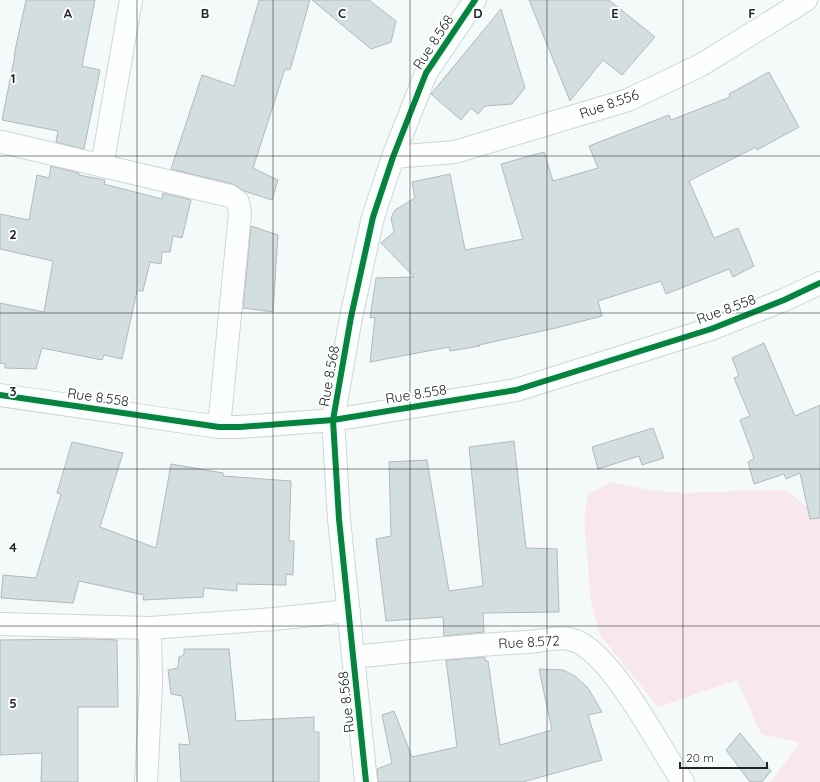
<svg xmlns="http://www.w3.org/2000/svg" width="820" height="782" font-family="Quicksand,sans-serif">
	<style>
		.green { fill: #f8e8ee }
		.building { fill: #d2dedf; stroke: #b3b9b9 }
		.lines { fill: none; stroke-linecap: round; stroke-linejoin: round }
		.minor-casing { stroke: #d0d5d5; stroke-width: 24 }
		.minor { stroke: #fdfefe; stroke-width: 22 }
		.cycleway-casing { stroke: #fff; stroke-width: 8 }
		.cycleway { stroke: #00873e; stroke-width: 6 }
		.grid { fill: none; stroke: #212727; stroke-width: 1; stroke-opacity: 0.55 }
		.labels { text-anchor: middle; stroke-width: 4; stroke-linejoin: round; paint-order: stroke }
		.street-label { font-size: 14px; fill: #212727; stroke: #fff }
		.grid-label { font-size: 13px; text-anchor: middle; font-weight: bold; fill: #212727; stroke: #fff; stroke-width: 4; stroke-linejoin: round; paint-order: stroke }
	</style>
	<rect width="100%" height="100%" fill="#f4fafa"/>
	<!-- green -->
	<path class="green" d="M 612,482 L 650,490 L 681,493 L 775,490 L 788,491 L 820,519 L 820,782 L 771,782 L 799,743 L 761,734 L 737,680 L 658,707 L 600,635 L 591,602 L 584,519 L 588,494 Z"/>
	<!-- building -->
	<path class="building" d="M 26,0 L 95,0 L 82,66 L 100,70 L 84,149 L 56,142 L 58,131 L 2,120 L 15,55 L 14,55 Z
		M 259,0 L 310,0 L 290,70 L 285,69 L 253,168 L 278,180 L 272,200 L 244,191 L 233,184 L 171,169 L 202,75 L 234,86 Z
		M 312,0 L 369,0 L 396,21 L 391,42 L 371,49 Z
		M 529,0 L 609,0 L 655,37 L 622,75 L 603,60 L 570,101 Z
		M 501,9 L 525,88 L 512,104 L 485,106 L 478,114 L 471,108 L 461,120 L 431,94 Z
		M 769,72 L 799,127 L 757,150 L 756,147 L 689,181 L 714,238 L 738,228 L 754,266 L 733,277 L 729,269 L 666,294 L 661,281 L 598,301 L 602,316 L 556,328 L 479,345 L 480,346 L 450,351 L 449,347 L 370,362 L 375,317 L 370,318 L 376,278 L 414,277 L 381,243 L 394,232 L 391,218 L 395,210 L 415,198 L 412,182 L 450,174 L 465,250 L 523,239 L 501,164 L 544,152 L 553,181 L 598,168 L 589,146 L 669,115 L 671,120 L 730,97 L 729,94 Z
		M 51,166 L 79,173 L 79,175 L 105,180 L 104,184 L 162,199 L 163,193 L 191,200 L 182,238 L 173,236 L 170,252 L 162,252 L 161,264 L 150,262 L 143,291 L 137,291 L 122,359 L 104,355 L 102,360 L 42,348 L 36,369 L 5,368 L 5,364 L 0,363 L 0,303 L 44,312 L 53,261 L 0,249 L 0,214 L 29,220 L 37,175 L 49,178 Z
		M 251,226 L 278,235 L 273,312 L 243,308 Z
		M 764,343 L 795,416 L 820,405 L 820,518 L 810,519 L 800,473 L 786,479 L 784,474 L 754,484 L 748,462 L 754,458 L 740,420 L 750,416 L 734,378 L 739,376 L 732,358 Z
		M 653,428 L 664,458 L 642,465 L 639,456 L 598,469 L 592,447 Z
		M 514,441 L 526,548 L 557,549 L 559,612 L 483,613 L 484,632 L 444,636 L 443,617 L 386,621 L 376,539 L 391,536 L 389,462 L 427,460 L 449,591 L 483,586 L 469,447 Z
		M 72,442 L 123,453 L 100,527 L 156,548 L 171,464 L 223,473 L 223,476 L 291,481 L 289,541 L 294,541 L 293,575 L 286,574 L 286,585 L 237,584 L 237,591 L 204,588 L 203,597 L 143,600 L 144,595 L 79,581 L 73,603 L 1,598 L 3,575 L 36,578 L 61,494 L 57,493 Z
		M 92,639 L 117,640 L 118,707 L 78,707 L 78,782 L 41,782 L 42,753 L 0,755 L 0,640 Z
		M 184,649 L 229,649 L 236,721 L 314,717 L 314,732 L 319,732 L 319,782 L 181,782 L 179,744 L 190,745 L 182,696 L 171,694 L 168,670 L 178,668 L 179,657 L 184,655 Z
		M 485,657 L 485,661 L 488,661 L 500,745 L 552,730 L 539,669 L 563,670 L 575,676 L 588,688 L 602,712 L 588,715 L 602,760 L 523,782 L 378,782 L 377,769 L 392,763 L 382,715 L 394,711 L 412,757 L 457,747 L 446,660 Z
		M 740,733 L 771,771 L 762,782 L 750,782 L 726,750 Z"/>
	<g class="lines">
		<defs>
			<path id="minor" d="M 2,142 L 230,196 L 238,202 L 240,213 L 219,427
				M 393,157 L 455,152 L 628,100 L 701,65 L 806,0
				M 102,166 L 131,0
				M 0,395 L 219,427 L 240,427 L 333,420 L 516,390 L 711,329 L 784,300 L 820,283
				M 0,624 L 150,628 L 274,619 L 349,611
				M 353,657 C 411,651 469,645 528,642 C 543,641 561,635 576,641 C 615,658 658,746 683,782
				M 146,782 L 151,685 L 150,628
				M 366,782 L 339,519 L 333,420 L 351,317 L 373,217 L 393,157 L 426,73 L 475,0"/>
		</defs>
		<!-- minor casing -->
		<use href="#minor" class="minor-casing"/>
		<!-- minor -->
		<use href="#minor" class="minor"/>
		<defs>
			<path id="cycleway" d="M 0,395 L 219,427 L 240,427 L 333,420 L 516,390 L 711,329 L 784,300 L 820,283
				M 366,782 L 339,519 L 333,420 L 351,317 L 373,217 L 393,157 L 426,73 L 475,0"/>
		</defs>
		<!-- cycleway casing -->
		<use href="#cycleway" class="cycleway-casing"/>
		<!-- cycleway -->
		<use href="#cycleway" class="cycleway"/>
	</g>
	<!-- grid -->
	<path class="grid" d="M 137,0 L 137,782M 273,0 L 273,782M 410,0 L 410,782M 547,0 L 547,782M 683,0 L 683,782M 0,156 L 820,156M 0,313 L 820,313M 0,469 L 820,469M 0,626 L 820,626"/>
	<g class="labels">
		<!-- street labels -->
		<g class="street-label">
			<text transform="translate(433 42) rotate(-57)" y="5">Rue 8.568</text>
			<text transform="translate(609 104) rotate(-19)" y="5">Rue 8.556</text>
			<text transform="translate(726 309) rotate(-20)" y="5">Rue 8.558</text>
			<text transform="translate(329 376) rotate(-80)" y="5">Rue 8.568</text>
			<text transform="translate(416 394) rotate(-9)" y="5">Rue 8.558</text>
			<text transform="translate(98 397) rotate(8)" y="5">Rue 8.558</text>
			<text transform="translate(529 642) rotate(-3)" y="5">Rue 8.572</text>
			<text transform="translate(346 702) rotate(-96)" y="5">Rue 8.568</text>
		</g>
	</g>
	<g class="grid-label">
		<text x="68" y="18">A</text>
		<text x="205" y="18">B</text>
		<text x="342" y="18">C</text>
		<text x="478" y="18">D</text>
		<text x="615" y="18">E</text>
		<text x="752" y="18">F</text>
		<text x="13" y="83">1</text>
		<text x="13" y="239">2</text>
		<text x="13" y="396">3</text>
		<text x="13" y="552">4</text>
		<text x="13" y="708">5</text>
	</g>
	<!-- scale -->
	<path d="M680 762v6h87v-6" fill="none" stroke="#212727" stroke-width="2"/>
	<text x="686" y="762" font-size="12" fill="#212727" stroke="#ffffff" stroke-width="3" paint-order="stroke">20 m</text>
</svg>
